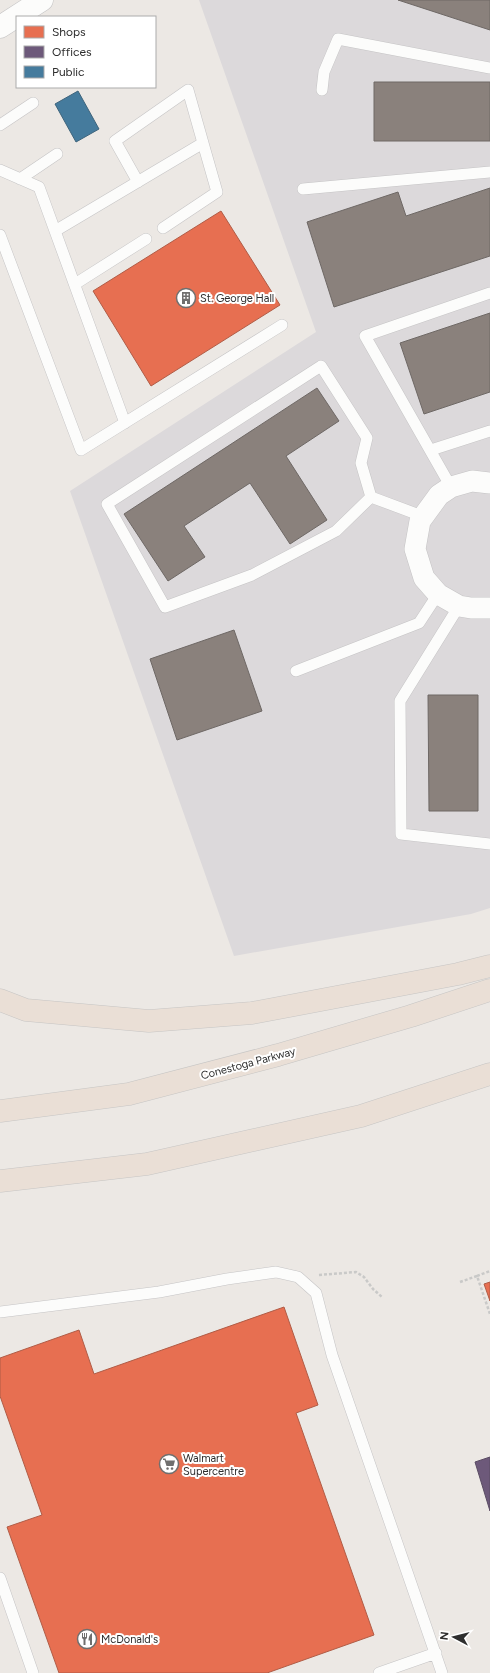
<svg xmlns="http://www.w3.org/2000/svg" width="490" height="1673" font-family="Figtree,sans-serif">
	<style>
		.industrial { fill: #dcd9db }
		.shops { fill: #e76f51; stroke: #b05c46 }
		.offices { fill: #6d597a; stroke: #5a4c63 }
		.public { fill: #457b9d; stroke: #3e647c }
		.industry { fill: #8a817c; stroke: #6e6865 }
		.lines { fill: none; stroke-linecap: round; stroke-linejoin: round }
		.lane-casing { stroke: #c5c4c5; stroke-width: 12 }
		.street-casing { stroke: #c5c4c5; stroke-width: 22 }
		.secondary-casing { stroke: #c5c4c5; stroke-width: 23 }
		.highway-casing { stroke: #c6c5c4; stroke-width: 23 }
		.path { stroke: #c9c9c8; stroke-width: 2.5; stroke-dasharray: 3 2; stroke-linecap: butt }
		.lane { stroke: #fcfcfb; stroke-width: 11 }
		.street { stroke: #fcfcfb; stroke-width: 21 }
		.secondary { stroke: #fcfcfb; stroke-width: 22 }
		.highway { stroke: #eadfd6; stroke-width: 22 }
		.labels { text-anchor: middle; stroke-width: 4; stroke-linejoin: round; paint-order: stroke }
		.poi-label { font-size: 11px; fill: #2e2e2e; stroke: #fff; text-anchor: start }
		.street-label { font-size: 11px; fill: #2e2e2e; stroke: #fff }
	</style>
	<rect width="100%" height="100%" fill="#ece8e4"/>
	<!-- industrial -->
	<path class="industrial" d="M 199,0 L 490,0 L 490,908 L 471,914 L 234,956 L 70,491 L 316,332 Z"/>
	<!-- shops -->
	<path class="shops" d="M 221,211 L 280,305 L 151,386 L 93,291 Z
		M 490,1282 L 490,1301 L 484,1284 Z
		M 284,1307 L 318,1405 L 296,1413 L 374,1635 L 267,1673 L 59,1673 L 7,1527 L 42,1515 L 0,1396 L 0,1358 L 79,1330 L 94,1374 Z"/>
	<!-- offices -->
	<path class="offices" d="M 490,1457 L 490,1511 L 475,1462 Z"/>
	<!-- public -->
	<path class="public" d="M 78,91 L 99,129 L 76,142 L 55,104 Z"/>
	<!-- industry -->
	<path class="industry" d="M 398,0 L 490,0 L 490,30 Z
		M 374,82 L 490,82 L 490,141 L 374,141 Z
		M 490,188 L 490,256 L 334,307 L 307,222 L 398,192 L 406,216 Z
		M 490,313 L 490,392 L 424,414 L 400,343 Z
		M 317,388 L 339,421 L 286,456 L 327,520 L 290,544 L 250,483 L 184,526 L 205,557 L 168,581 L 124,514 Z
		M 234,630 L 262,711 L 177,740 L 150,659 Z
		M 428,695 L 478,695 L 478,811 L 429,811 Z"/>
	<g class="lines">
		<defs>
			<path id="lane" d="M 322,90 L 324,72 L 338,39 L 490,68
				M 0,125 L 33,103
				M 0,170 L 39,187 L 125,423
				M 20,179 L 57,154
				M 138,182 L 115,141 L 188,90 L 203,143
				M 303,189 L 490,172
				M 55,231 L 203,143 L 217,192 L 163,228
				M 0,235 L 81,450 L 282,325
				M 75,284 L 146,239
				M 431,450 L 490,431
				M 451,487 L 365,336 L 490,293
				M 371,497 L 361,463 L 367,438 L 321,366 L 107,504 L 165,607 L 252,575 L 336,531 L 371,497 L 422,516
				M 459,606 L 400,701 L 401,834 L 490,844
				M 296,671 L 419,623 L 438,594
				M 0,1312 L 159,1292 L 227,1279 L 276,1272 L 298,1277 L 316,1293 L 332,1355 L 442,1673
				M 0,1578 L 33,1673
				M 379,1673 L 436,1653"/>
			<path id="street" d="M 490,483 L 472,481 L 451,487 L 439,495 L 420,521 L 415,549 L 424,578 L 438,594 L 459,606 L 471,608 L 490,608"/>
			<path id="secondary" d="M 0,27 L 42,0"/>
			<path id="highway" d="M 0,1000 L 26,1010 L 149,1021 L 252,1013 L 458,974 L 490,966
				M 0,1111 L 129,1094 L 278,1055 L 411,1016 L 490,990
				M 0,1181 L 147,1164 L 361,1116 L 490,1074"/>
		</defs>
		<!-- lane casing -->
		<use href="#lane" class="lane-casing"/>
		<!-- street casing -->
		<use href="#street" class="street-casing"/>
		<!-- secondary casing -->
		<use href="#secondary" class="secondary-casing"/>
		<!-- highway casing -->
		<use href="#highway" class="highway-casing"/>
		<!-- path -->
		<path class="path" d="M 319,1275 L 356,1272 L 364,1277 L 373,1289 L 382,1297
			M 477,1276 L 490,1271
			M 460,1282 L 477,1276 L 490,1314"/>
		<!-- lane -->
		<use href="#lane" class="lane"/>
		<!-- street -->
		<use href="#street" class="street"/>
		<!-- secondary -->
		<use href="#secondary" class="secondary"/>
		<!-- highway -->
		<use href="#highway" class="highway"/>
	</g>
	<!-- icons -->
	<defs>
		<symbol id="building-ring" viewBox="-11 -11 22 22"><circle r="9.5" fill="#fff" stroke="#706f6e" stroke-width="1.5"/><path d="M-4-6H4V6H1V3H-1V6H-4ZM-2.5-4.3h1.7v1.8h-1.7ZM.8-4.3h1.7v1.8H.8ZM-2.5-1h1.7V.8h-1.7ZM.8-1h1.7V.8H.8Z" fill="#706f6e"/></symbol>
		<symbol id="supermarket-ring" viewBox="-11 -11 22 22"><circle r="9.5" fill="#fff" stroke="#706f6e" stroke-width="1.5"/><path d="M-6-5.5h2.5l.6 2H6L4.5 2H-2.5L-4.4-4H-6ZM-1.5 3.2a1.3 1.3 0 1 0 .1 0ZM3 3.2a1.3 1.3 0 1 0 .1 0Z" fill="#706f6e"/></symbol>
		<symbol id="restaurant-ring" viewBox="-11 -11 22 22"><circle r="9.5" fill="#fff" stroke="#706f6e" stroke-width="1.5"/><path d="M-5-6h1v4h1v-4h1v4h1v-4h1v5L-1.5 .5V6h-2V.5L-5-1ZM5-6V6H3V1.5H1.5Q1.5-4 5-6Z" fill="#706f6e"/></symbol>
	</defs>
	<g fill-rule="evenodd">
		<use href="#building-ring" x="175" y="287" width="22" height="22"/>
		<use href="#supermarket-ring" x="158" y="1453" width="22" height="22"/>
		<use href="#restaurant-ring" x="76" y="1628" width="22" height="22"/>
	</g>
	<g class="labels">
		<!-- poi labels -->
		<g class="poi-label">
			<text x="200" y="302">St. George Hall</text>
			<text x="183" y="1462">Walmart<tspan x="183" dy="13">Supercentre</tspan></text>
			<text x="101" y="1643">McDonald's</text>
		</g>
		<!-- street labels -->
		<g class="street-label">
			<text transform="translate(248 1063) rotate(-15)" y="4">Conestoga Parkway</text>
		</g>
	</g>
	<!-- legend -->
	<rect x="16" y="16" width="140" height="72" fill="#ffffff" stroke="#ababab"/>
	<rect x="24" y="26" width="20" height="12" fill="#e76f51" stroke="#ababab"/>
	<text x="52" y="36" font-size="12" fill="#2e2e2e">Shops</text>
	<rect x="24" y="46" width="20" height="12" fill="#6d597a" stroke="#ababab"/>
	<text x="52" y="56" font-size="12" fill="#2e2e2e">Offices</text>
	<rect x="24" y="66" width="20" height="12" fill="#457b9d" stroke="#ababab"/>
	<text x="52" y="76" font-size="12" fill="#2e2e2e">Public</text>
	<!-- north arrow -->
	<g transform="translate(454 1637) rotate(277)" stroke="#ffffff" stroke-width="3" paint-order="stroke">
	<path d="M0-3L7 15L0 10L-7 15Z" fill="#2e2e2e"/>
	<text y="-6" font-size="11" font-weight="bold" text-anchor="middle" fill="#2e2e2e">N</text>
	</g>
</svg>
